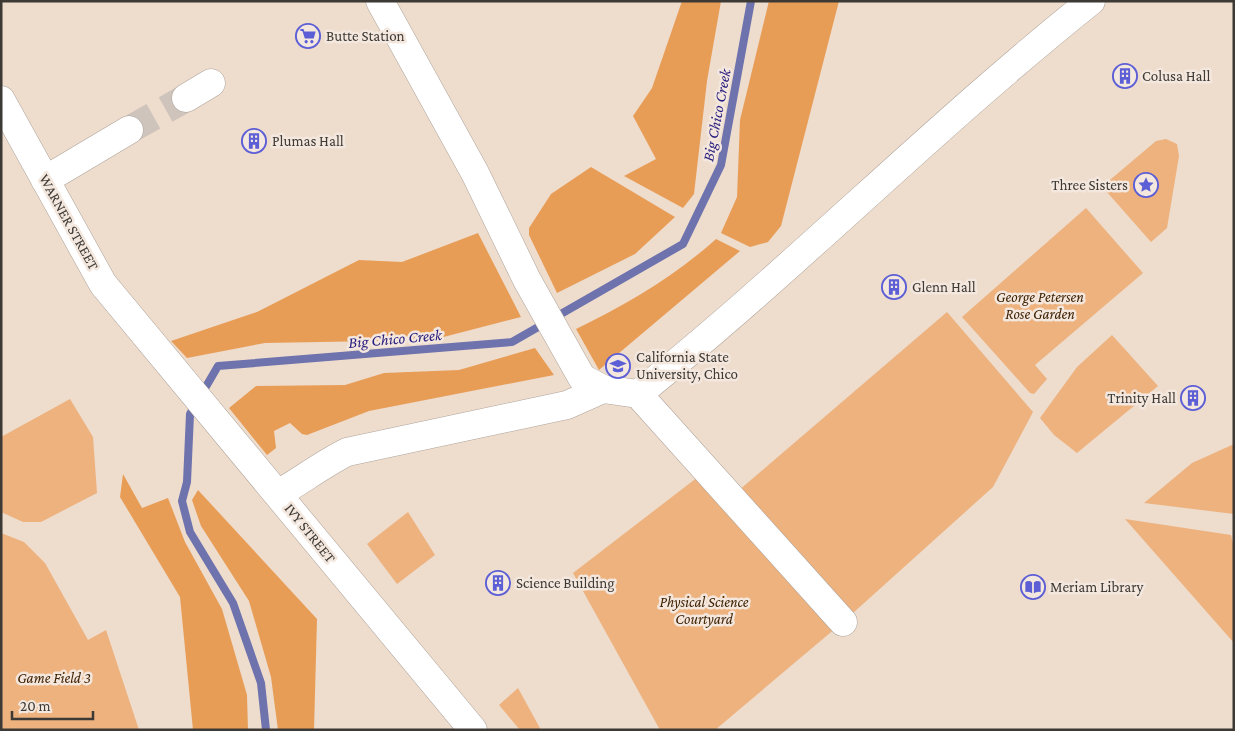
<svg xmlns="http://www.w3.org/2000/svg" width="1235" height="731" font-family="'Crimson Pro',serif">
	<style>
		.built { fill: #eedccd }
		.green { fill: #edb27e }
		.forest { fill: #e89d57 }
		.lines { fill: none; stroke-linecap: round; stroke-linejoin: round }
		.stream { stroke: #6e72ad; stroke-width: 8 }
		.minor-tunnel { stroke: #cfc4bc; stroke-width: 28; stroke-dasharray: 28 14; stroke-linecap: butt }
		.minor-casing { stroke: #aea49b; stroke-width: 29 }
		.minor { stroke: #fff; stroke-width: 28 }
		.labels { text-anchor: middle; stroke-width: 5; stroke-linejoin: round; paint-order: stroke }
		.poi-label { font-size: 15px; fill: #3d3935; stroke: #f3e7de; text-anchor: start }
		.street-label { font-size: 15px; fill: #3d3935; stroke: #f3e7de }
		.park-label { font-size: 15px; font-style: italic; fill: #3f2203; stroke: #f3e7de }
		.water-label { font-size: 16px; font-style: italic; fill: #261b7d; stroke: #f3e7de }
	</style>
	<rect width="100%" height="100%" fill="#f3e7de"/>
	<!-- built -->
	<path class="built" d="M 1,1 L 1234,1 L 1234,730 L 1,730 Z"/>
	<!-- green -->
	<path class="green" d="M 1166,139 L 1177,144 L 1179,156 L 1167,228 L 1151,242 L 1106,191 L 1104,185 L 1156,141 Z
		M 1086,208 L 1143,273 L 1035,365 L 1047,379 L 1034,394 L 1030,393 L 962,317 Z
		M 947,312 L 1033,412 L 993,487 L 843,622 L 715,730 L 660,730 L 573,573 L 707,470 L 731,497 Z
		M 1112,335 L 1158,386 L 1077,453 L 1054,435 L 1040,418 L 1077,367 Z
		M 70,399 L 93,437 L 97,493 L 41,522 L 23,522 L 1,512 L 1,437 Z
		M 1234,444 L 1234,514 L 1144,503 L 1192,463 Z
		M 408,512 L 435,555 L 397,584 L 367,544 Z
		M 1125,519 L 1231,535 L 1234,548 L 1234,643 Z
		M 1,533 L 24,542 L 45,563 L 88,640 L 106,630 L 139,730 L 1,730 Z
		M 518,688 L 541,730 L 520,730 L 499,705 Z"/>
	<!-- forest -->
	<path class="forest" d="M 682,1 L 721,1 L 707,81 L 694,194 L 683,208 L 624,176 L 656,159 L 633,116 L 652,88 Z
		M 769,1 L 839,1 L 781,226 L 768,242 L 750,247 L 721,233 L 737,197 L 740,120 Z
		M 591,167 L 675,217 L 635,254 L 557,293 L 529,235 L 529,228 L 551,194 Z
		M 478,233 L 521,317 L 432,340 L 265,343 L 187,358 L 171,341 L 257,312 L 359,260 L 402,262 Z
		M 716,239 L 740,251 L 599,370 L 576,329 C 626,305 675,276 716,239 Z
		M 535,348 L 554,375 L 369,411 L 307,435 L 302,434 L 290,423 L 274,431 L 276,448 L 267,455 L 229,408 L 256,386 L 345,385 L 384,373 L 459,370 Z
		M 123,474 L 142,508 L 168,498 L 185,542 L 222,609 L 247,695 L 248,730 L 193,730 L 180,597 L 120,497 Z
		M 198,490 L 317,619 L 314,730 L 278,730 L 271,677 L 249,601 L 201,526 L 192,500 Z"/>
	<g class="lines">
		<!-- stream -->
		<path class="stream" d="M 266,730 L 261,683 L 233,603 L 190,532 L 182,501 L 187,482 L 190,414 L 218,366 L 512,342 L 683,244 L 721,165 L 751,1"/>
		<!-- minor-tunnel -->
		<path class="minor-tunnel" d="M 129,130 L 186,98"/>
		<defs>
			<path id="minor" d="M 380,1 L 475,173 L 527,280 L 582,378 L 603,389 L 638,394 L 843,622
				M 186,98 L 211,83
				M 1,100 L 103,284 L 473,730
				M 45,180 L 129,130
				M 638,394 C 794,269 934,126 1091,1
				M 278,494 C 302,480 323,464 347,452 L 567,405 L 603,389"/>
		</defs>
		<!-- minor casing -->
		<use href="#minor" class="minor-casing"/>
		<!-- minor -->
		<use href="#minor" class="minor"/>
	</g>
	<!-- icons -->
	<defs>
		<symbol id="supermarket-ring" viewBox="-11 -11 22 22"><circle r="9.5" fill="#f3e7de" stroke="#5c5ed6" stroke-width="1.5"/><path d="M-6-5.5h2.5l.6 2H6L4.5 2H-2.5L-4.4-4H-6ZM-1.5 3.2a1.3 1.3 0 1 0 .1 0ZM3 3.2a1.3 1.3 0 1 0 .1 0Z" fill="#5c5ed6"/></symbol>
		<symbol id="building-ring" viewBox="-11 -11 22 22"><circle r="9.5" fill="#f3e7de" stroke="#5c5ed6" stroke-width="1.5"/><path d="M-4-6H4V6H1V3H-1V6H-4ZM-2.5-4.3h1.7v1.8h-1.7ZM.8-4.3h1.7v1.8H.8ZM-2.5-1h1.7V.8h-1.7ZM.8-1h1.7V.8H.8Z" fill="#5c5ed6"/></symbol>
		<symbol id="sight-ring" viewBox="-11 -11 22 22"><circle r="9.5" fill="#f3e7de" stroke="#5c5ed6" stroke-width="1.5"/><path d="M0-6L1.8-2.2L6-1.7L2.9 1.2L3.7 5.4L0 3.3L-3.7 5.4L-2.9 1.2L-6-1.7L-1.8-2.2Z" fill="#5c5ed6"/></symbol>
		<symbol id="university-ring" viewBox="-11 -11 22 22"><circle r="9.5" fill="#f3e7de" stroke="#5c5ed6" stroke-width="1.5"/><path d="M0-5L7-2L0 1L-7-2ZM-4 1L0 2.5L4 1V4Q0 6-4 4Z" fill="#5c5ed6"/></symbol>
		<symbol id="library-ring" viewBox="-11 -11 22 22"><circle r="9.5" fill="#f3e7de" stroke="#5c5ed6" stroke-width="1.5"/><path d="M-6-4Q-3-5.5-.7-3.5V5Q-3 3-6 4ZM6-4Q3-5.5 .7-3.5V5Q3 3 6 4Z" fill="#5c5ed6"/></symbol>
	</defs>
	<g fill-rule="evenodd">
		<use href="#supermarket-ring" x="294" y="22" width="28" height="28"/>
		<use href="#building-ring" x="1111" y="62" width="28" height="28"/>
		<use href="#building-ring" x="240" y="127" width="28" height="28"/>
		<use href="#sight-ring" x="1132" y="171" width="28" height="28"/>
		<use href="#building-ring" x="880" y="273" width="28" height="28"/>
		<use href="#university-ring" x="604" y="352" width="28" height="28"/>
		<use href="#building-ring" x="1179" y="384" width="28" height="28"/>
		<use href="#building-ring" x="484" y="569" width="28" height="28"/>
		<use href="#library-ring" x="1019" y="573" width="28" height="28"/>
	</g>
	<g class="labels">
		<!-- poi labels -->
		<g class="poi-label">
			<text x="326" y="41">Butte Station</text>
			<text x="1142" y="81">Colusa Hall</text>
			<text x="272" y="146">Plumas Hall</text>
			<text x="1128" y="190" text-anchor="end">Three Sisters</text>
			<text x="912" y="292">Glenn Hall</text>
			<text x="636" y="362">California State<tspan x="636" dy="17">University, Chico</tspan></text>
			<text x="1176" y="403" text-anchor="end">Trinity Hall</text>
			<text x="516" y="588">Science Building</text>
			<text x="1050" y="592">Meriam Library</text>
		</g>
		<!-- street labels -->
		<g class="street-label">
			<text transform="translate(69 222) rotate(61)" y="5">WARNER STREET</text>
			<text transform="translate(310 533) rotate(51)" y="5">IVY STREET</text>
		</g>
		<!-- park labels -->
		<g class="park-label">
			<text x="1040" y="302">George Petersen<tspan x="1040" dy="17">Rose Garden</tspan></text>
			<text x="704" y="607">Physical Science<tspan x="704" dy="17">Courtyard</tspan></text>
			<text x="54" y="683">Game Field 3</text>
		</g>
		<!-- water labels -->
		<g class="water-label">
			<text transform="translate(716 115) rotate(-79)" y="6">Big Chico Creek</text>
			<text transform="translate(395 338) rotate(-5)" y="6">Big Chico Creek</text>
		</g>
	</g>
	<!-- border -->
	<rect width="1235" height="731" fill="none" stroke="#3d3935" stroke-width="5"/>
	<!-- scale -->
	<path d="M12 711v8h81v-8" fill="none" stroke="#3d3935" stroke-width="2.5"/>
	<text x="20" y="711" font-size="15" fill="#3d3935" stroke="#f3e7de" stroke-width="4" paint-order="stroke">20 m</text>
</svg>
